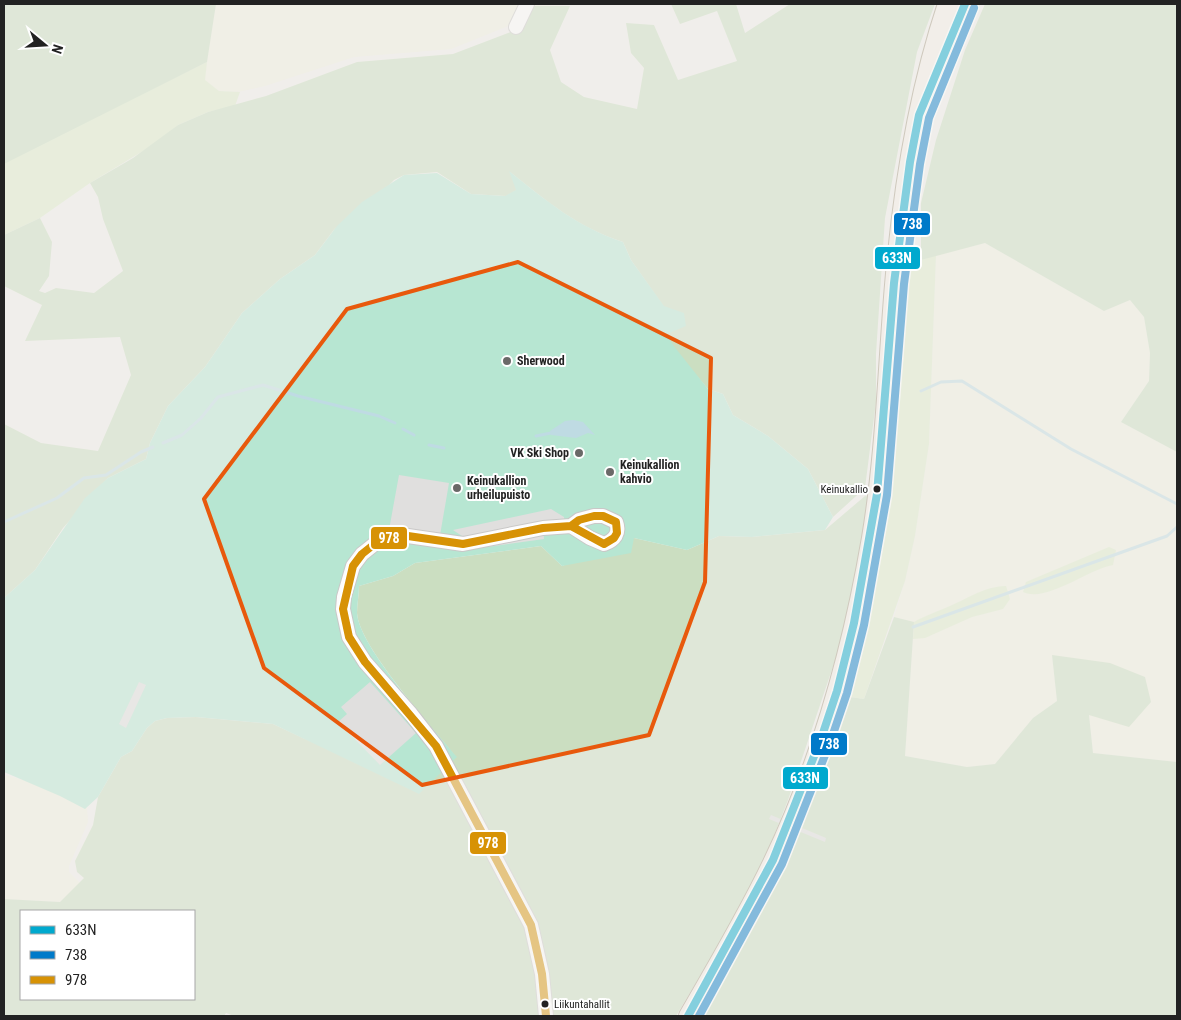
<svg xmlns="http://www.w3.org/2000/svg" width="1181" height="1020" font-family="'Roboto Condensed',sans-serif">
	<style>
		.farmland { fill: #efefdf }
		.grass { fill: #ddeccb }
		.forest { fill: #cbdec1; fill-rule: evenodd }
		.pitch { fill: #b7e6d2 }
		.parking { fill: #e0dfde }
		.water { fill: #bfdbe3 }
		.pier { fill: #dedddd }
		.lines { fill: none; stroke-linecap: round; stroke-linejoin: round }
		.stream { stroke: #bfdbe3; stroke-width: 3 }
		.minor-casing { stroke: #c9c8c7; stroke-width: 16 }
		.major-casing { stroke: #a79c86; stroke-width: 20 }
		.minor { stroke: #fdfcfc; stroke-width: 14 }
		.major { stroke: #f3ede7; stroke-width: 18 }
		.bus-1-casing { stroke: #fff; stroke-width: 11 }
		.bus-2-casing { stroke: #fff; stroke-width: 11 }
		.bus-3-casing { stroke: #fff; stroke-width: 11 }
		.bus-1 { stroke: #00a9ce; stroke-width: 8 }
		.bus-2 { stroke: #007ac9; stroke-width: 8 }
		.bus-3 { stroke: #d79205; stroke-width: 8 }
		.marked { fill: none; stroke: #e8590c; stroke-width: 4; stroke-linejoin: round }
		.poi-dot { fill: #6a6968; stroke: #fff; stroke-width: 2 }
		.bus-dot { fill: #222; stroke: #fff; stroke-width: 2 }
		.labels { text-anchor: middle; stroke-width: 4; stroke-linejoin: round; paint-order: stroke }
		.bus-label { font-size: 11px; fill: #222; stroke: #fff; text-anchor: end }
		.poi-label { font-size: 12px; font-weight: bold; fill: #222; stroke: #fff; text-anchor: start }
		.line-badge { stroke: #fff; stroke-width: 2 }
		.badge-label { font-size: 14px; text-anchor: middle; font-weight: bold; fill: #fff }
	</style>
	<rect width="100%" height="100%" fill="#f0eeeb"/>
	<!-- farmland -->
	<path class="farmland" d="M 216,4 L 523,4 L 513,24 L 451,49 L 354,57 L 265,86 L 238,92 L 219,91 L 204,80 Z
		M 531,4 L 633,4 L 530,6 Z
		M 985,243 L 1104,311 L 1130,300 L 1144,317 L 1150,353 L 1149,381 L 1121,422 L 1177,452 L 1177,762 L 1093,753 L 1089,714 L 1052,655 L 1057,701 L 1033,718 L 995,764 L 967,767 L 905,756 L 914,623 L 894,617 L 905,581 L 915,536 L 929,444 L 936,255 Z
		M 4,775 L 49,787 L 87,808 L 88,822 L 69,866 L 69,872 L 80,883 L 60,902 L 4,899 Z"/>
	<!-- grass -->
	<path class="grass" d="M 207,62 L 205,80 L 219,91 L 240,92 L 235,106 L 208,112 L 178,125 L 158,142 L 90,183 L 40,218 L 4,235 L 4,161 Z
		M 911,209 L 913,259 L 921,260 L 936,255 L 929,444 L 915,536 L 905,581 L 864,699 L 843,696 L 861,647 L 909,210 Z
		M 1109,547 L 1116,550 L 1113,565 C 1088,569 1047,603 1023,592 L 1026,582 Z
		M 1006,586 L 1010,599 L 1003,609 L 972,617 L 925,638 L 913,639 L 914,622 C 926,615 937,612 950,606 C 971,597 983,587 1006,586 Z"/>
	<!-- forest -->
	<path class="forest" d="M 4,4 L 216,4 L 207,62 L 4,164 Z
		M 671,4 L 736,4 L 745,33 L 790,4 L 935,4 L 917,52 L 885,218 L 876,354 L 876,402 L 865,488 L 833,517 L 808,469 L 768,436 L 733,415 L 723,394 L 708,389 L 696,375 L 690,393 L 667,334 L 664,307 L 631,260 L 623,242 C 577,227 548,202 510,172 L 517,190 L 506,196 L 471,194 L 437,172 L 404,175 L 394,180 L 311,266 L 336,227 L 315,255 L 280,279 L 242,313 L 205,367 L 168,406 L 150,443 L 146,459 L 108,478 L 63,528 L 35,570 L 4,598 L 4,424 L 41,443 L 98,451 L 131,375 L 120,337 L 25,341 L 42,305 L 4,286 L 4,235 L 40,218 L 52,242 L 49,276 L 39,291 L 45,293 L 56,288 L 94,293 L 123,271 L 103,219 L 98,197 L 90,183 L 133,158 L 178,125 L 208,112 L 266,96 L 357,62 L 453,54 L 513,31 L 530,6 L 570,6 L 550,50 L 561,82 L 584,97 L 637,109 L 644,68 L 631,53 L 626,23 L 654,25 L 678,80 L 737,61 L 717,11 L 680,24 Z
		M 985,4 L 1177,4 L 1177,452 L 1121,422 L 1149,381 L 1150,353 L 1144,317 L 1130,300 L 1104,311 L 985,243 L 921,260 L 921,203 L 936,140 L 965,50 Z
		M 865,496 L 870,497 L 848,622 L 788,800 L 762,866 L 738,913 L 676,1016 L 234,1016 L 226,1013 L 224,1016 L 4,1016 L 4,899 L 60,902 L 84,878 L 77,872 L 75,861 L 93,825 L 98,797 L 121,757 L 132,751 L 147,728 L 155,721 L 167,718 L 196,717 L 273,724 L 305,739 L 456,757 C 433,727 359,647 357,613 C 357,604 359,595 359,586 L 393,576 L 415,563 L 541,546 L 562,566 L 634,538 L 687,550 L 719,536 L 752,537 L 825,530 ZM 21,911 L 194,911 L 194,999 L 21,999 Z
		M 894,617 L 914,622 L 905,756 L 967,767 L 995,764 L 1033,718 L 1057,701 L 1052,655 L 1110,663 L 1145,677 L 1151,702 L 1129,727 L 1089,715 L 1093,753 L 1177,762 L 1177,1016 L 699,1016 C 760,915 817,812 843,696 L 864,699 Z"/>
	<!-- pitch -->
	<path class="pitch" d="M 509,171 C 548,202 576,226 623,242 L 631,260 L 664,306 L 684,313 L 686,326 L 667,334 L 673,345 L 708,389 L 723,394 L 733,415 L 768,436 L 808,469 L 833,517 L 825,530 L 752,537 L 719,536 L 687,550 L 634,538 L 631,553 L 562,566 L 541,546 L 415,563 L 393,576 L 359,586 C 359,595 357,604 357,613 C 359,647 433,728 457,757 L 419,794 L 273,724 L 196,717 L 167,718 L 155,721 L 147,728 L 132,751 L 121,757 L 98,797 L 85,809 L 60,796 L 4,772 L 4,598 L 35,570 L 85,498 L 108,478 L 146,459 L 150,443 L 168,406 L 205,367 L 242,313 L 280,279 L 315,255 L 337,226 L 362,202 L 404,175 L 437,173 L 471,194 L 505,196 L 516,190 Z"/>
	<!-- parking -->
	<path class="parking" d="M 399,475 L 449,483 L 439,541 L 391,537 L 389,530 Z
		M 551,509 L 564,517 L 565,526 L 543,528 L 544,539 L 487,547 L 484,541 L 463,544 L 462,536 L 453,530 Z
		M 370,682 L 416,733 L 380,765 L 338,722 L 347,714 L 341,707 Z"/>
	<!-- water -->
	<path class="water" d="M 573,420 L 583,422 L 595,435 L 588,433 L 576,438 L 551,435 L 550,431 L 565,421 Z"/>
	<!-- pier -->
	<path class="pier" d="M 139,682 L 146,685 L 126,728 L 119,724 Z
		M 771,815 L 826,838 L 825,842 L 769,819 Z"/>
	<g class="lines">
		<!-- stream -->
		<path class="stream" d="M 921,391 L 941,382 L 962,381 L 1071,449 L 1177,504
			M 403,429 L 414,435
			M 536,436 L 551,433
			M 163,443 L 182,435 L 201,418 L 218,397 L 263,385 L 298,396 L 379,416 L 395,423
			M 429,445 L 444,448
			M 4,522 L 57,498 L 84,478 L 106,475 L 141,452 L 153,447
			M 913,627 L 1167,536 L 1177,527"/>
		<defs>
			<path id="minor" d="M 516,27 L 527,4
				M 546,1016 L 542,974 L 531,925 L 436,746 L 411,714 L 365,662 L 349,637 L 343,609 L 344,597 L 353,566 L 362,554 L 377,542 L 391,537 L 401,535 L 463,544 L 543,528 L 571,526 L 579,520 L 594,516 L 603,516 L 616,522 C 620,533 615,540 604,544 L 590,538 L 571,526"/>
			<path id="major" d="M 938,69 L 965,4
				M 688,1016 C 717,966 747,915 772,863 C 821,761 852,649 871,538 C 885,454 887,369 894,285 C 902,190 917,94 947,4"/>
		</defs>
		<!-- minor casing -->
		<use href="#minor" class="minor-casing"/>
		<!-- major casing -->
		<use href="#major" class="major-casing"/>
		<!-- minor -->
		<use href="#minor" class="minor"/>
		<!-- major -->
		<use href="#major" class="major"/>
		<defs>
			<path id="bus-1" d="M 688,1016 L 773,860 L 822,736 L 837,691 L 854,623 L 877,494 L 894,283 L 910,162 L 919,115 L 965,4"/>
			<path id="bus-2" d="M 699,1016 L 782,864 L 831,740 L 847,693 L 864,625 L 887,495 L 904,284 L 920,164 L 929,118 L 974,8"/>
			<path id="bus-3" d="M 594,516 L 603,516 L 616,522 L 617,533 L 614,538 L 604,544 L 571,526 L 579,520 Z
				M 546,1016 L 542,974 L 531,925 L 436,746 L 365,662 L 349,637 L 343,609 L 353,566 L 362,554 L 377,542 L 401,535 L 463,544 L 543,528 L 571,526"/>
		</defs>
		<!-- bus-1 casing -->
		<use href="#bus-1" class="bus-1-casing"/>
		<!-- bus-2 casing -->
		<use href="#bus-2" class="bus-2-casing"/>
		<!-- bus-3 casing -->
		<use href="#bus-3" class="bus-3-casing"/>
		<!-- bus-1 -->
		<use href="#bus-1" class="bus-1"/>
		<!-- bus-2 -->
		<use href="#bus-2" class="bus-2"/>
		<!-- bus-3 -->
		<use href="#bus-3" class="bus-3"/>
	</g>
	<!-- marked area -->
	<path d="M0 0H1181V1020H0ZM 518,262 L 711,358 L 705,582 L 649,735 L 422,785 L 264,668 L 204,499 L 347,309 Z" fill="#f0eeeb" fill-opacity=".55" fill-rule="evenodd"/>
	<path class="marked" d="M 518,262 L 711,358 L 705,582 L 649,735 L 422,785 L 264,668 L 204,499 L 347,309 Z"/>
	<!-- markers -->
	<g class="poi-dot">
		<circle cx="507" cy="361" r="5"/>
		<circle cx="579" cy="453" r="5"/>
		<circle cx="610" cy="472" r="5"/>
		<circle cx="457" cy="488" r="5"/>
	</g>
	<g class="bus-dot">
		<circle cx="877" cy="489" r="4.5"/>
		<circle cx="545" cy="1004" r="4.5"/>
	</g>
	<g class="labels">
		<!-- bus labels -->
		<g class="bus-label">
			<text x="868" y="493">Keinukallio</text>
			<text x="554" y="1008" text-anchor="start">Liikuntahallit</text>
		</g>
		<!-- poi labels -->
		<g class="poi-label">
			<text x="517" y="365">Sherwood</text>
			<text x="569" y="457" text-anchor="end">VK Ski Shop</text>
			<text x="620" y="469">Keinukallion<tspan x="620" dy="14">kahvio</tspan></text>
			<text x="467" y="485">Keinukallion<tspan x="467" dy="14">urheilupuisto</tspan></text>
		</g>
	</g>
	<g class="line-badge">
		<rect x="893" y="212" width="38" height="24" rx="5" fill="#007ac9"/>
		<rect x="874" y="246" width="47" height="24" rx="5" fill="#00a9ce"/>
		<rect x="370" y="526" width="38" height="24" rx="5" fill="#d79205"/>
		<rect x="810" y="732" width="38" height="24" rx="5" fill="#007ac9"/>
		<rect x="782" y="766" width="47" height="24" rx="5" fill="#00a9ce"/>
		<rect x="469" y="831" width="38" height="24" rx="5" fill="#d79205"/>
	</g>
	<g class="badge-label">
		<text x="912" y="229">738</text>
		<text x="897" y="263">633N</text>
		<text x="389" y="543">978</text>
		<text x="829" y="749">738</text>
		<text x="805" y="783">633N</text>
		<text x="488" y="848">978</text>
	</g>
	<!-- border -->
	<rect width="1181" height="1020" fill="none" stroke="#222222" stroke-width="10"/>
	<!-- legend -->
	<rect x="20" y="910" width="175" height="90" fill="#ffffff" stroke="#a7a7a7"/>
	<rect x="30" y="926" width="25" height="8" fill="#00a9ce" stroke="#a7a7a7"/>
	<text x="65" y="935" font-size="15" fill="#222222">633N</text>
	<rect x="30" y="951" width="25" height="8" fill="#007ac9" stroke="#a7a7a7"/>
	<text x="65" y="960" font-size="15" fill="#222222">738</text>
	<rect x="30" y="976" width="25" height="8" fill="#d79205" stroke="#a7a7a7"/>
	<text x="65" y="985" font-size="15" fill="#222222">978</text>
	<!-- north arrow -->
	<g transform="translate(45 45) rotate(108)" stroke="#ffffff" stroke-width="4" paint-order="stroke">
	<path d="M0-4L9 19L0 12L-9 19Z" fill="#222222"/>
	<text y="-8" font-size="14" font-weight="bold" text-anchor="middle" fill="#222222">N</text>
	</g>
</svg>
